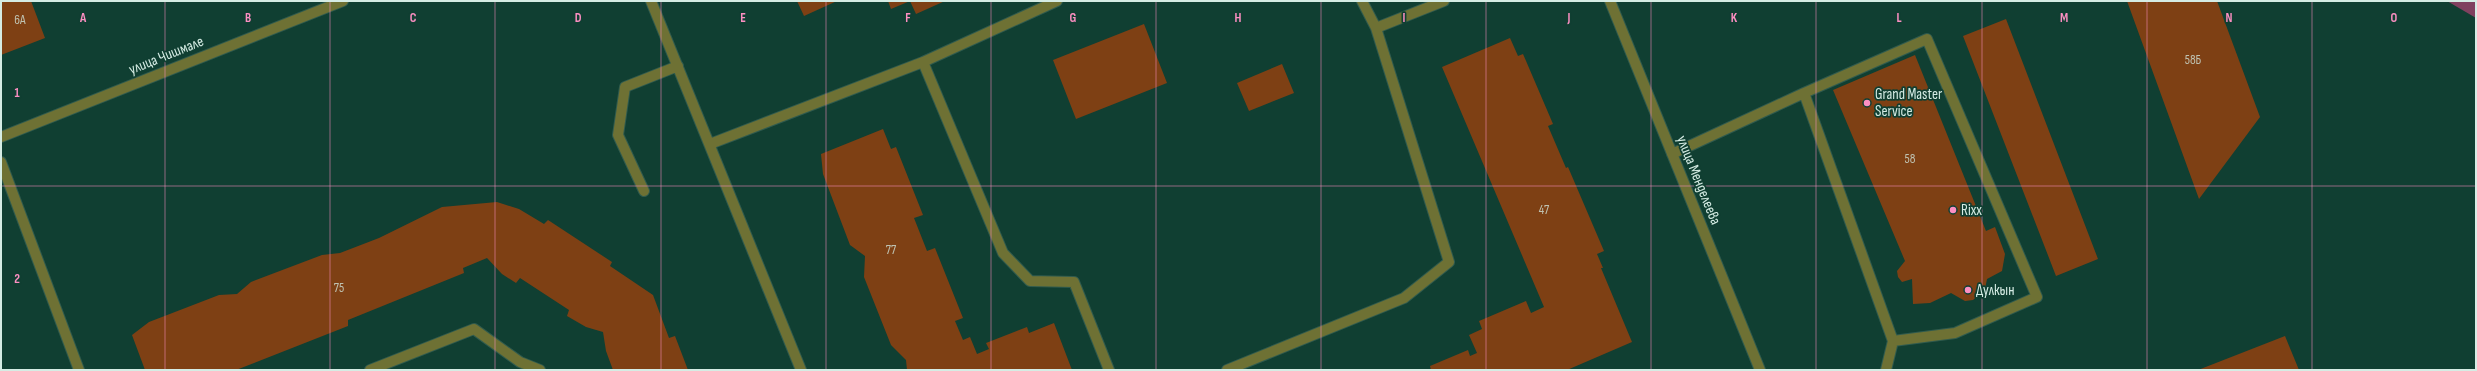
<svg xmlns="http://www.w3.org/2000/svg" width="2477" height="371" font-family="'Sofia Sans Condensed',sans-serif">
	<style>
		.green { fill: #80415f }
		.building { fill: #7e4014 }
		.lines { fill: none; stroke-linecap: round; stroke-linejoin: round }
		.minor-casing { stroke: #305b4e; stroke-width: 12 }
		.minor { stroke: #6e7134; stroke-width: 10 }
		.grid { fill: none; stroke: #fc8fc2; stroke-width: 1; stroke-opacity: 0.55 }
		.poi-dot { fill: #fc8fc2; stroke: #103f32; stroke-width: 1.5 }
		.labels { text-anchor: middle; stroke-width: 3.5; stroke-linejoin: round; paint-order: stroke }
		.number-label { font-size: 13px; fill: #bfc1b0 }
		.street-label { font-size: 15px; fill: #d5ece4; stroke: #103f32 }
		.poi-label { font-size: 15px; fill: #d5ece4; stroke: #103f32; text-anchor: start }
		.grid-label { font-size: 13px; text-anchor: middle; font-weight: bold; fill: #fc8fc2; stroke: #103f32; stroke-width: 3.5; stroke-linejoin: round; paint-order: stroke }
	</style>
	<rect width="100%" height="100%" fill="#103f32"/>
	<!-- green -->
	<path class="green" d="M 2447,1 L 2476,1 L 2476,18 Z"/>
	<!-- building -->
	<path class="building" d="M 1,1 L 31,1 L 45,38 L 1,55 Z
		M 797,1 L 837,1 L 804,16 Z
		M 888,1 L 910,1 L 891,9 Z
		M 910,1 L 945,1 L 916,14 Z
		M 2127,1 L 2217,1 L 2260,117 L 2199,199 Z
		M 2006,19 L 2098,259 L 2056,276 L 1963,36 Z
		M 1144,24 L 1167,83 L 1076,119 L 1053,60 Z
		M 1510,38 L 1518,56 L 1523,54 L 1553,124 L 1548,126 L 1566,168 L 1568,167 L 1604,251 L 1597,254 L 1603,268 L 1601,268 L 1632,342 L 1567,370 L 1431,370 L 1430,366 L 1468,350 L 1470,356 L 1477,353 L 1469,335 L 1482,329 L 1479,321 L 1526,301 L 1531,313 L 1544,307 L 1442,67 Z
		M 1915,55 L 1986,231 L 1995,227 L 2005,254 L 2002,271 L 1987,279 L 1985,289 L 1973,300 L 1965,301 L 1951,293 L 1930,303 L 1913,304 L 1912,279 L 1902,282 L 1898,277 L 1897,271 L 1905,261 L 1833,90 Z
		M 1282,64 L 1294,93 L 1249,111 L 1237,83 Z
		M 883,129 L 891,149 L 896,147 L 923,215 L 914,218 L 927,251 L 935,248 L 963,318 L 955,321 L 963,340 L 970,337 L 977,354 L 989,349 L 986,343 L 1027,327 L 1029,333 L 1054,323 L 1072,370 L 907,370 L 906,360 L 891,345 L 864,277 L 865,256 L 850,245 L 823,174 L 821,154 Z
		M 497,202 L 519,209 L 544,224 L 548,220 L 612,262 L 610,266 L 653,295 L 669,338 L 675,336 L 688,370 L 613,370 L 606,351 L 603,332 L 586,327 L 567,316 L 569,310 L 520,278 L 516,283 L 502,274 L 487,258 L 463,268 L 464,273 L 348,320 L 348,326 L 236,370 L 145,370 L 132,335 L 149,322 L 219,295 L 237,294 L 251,282 L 322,255 L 340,253 L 379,238 L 442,207 Z
		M 2285,336 L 2299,370 L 2198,370 Z"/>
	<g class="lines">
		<defs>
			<path id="minor" d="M 651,1 L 801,370
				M 1610,1 L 1760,370
				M 1376,28 L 1444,1
				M 923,62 L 1003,253 L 1030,281 L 1074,282 L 1109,370
				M 1804,93 L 1927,39 L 2037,297 L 1955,333 L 1893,341
				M 1,137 L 343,1
				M 710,144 L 923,62 L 1057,1
				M 1672,154 L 1804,93 L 1893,341 L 1886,370
				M 1,162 L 79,370
				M 644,191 L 618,135 L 625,87 L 678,66
				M 370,370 L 474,329 L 520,362 L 540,370
				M 1227,370 L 1404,298 L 1449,262 L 1376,28 L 1362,1"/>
		</defs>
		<!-- minor casing -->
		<use href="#minor" class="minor-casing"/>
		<!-- minor -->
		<use href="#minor" class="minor"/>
	</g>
	<!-- grid -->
	<path class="grid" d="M 165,1 L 165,370M 330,1 L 330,370M 495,1 L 495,370M 661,1 L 661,370M 826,1 L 826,370M 991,1 L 991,370M 1156,1 L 1156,370M 1321,1 L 1321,370M 1486,1 L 1486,370M 1651,1 L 1651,370M 1816,1 L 1816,370M 1982,1 L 1982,370M 2147,1 L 2147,370M 2312,1 L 2312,370M 1,186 L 2476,186"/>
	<!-- markers -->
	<g class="poi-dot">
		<circle cx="1867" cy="103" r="4"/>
		<circle cx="1953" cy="210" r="4"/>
		<circle cx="1968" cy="290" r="4"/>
	</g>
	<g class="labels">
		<!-- number labels -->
		<g class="number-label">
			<text x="20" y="24">6А</text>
			<text x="2193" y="64">58Б</text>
			<text x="1910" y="163">58</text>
			<text x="1544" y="214">47</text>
			<text x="891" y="254">77</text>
			<text x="339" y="292">75</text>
		</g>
		<!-- street labels -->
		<g class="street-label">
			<text transform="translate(166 55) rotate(-22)" y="5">улица Чишмале</text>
			<text transform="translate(1699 180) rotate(68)" y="5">улица Менделеева</text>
		</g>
		<!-- poi labels -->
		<g class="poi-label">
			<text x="1875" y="99">Grand Master<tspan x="1875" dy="17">Service</tspan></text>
			<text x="1961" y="215">Rixx</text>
			<text x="1976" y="295">Дулкын</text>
		</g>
	</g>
	<g class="grid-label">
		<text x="83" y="22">A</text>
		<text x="248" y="22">B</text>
		<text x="413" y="22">C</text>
		<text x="578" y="22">D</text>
		<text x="743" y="22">E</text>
		<text x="908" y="22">F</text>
		<text x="1073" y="22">G</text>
		<text x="1238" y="22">H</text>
		<text x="1404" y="22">I</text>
		<text x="1569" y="22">J</text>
		<text x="1734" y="22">K</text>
		<text x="1899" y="22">L</text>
		<text x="2064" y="22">M</text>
		<text x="2229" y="22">N</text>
		<text x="2394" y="22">O</text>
		<text x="17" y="97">1</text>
		<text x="17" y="283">2</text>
	</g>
	<!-- border -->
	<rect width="2477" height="371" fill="none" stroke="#d5ece4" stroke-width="4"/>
</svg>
